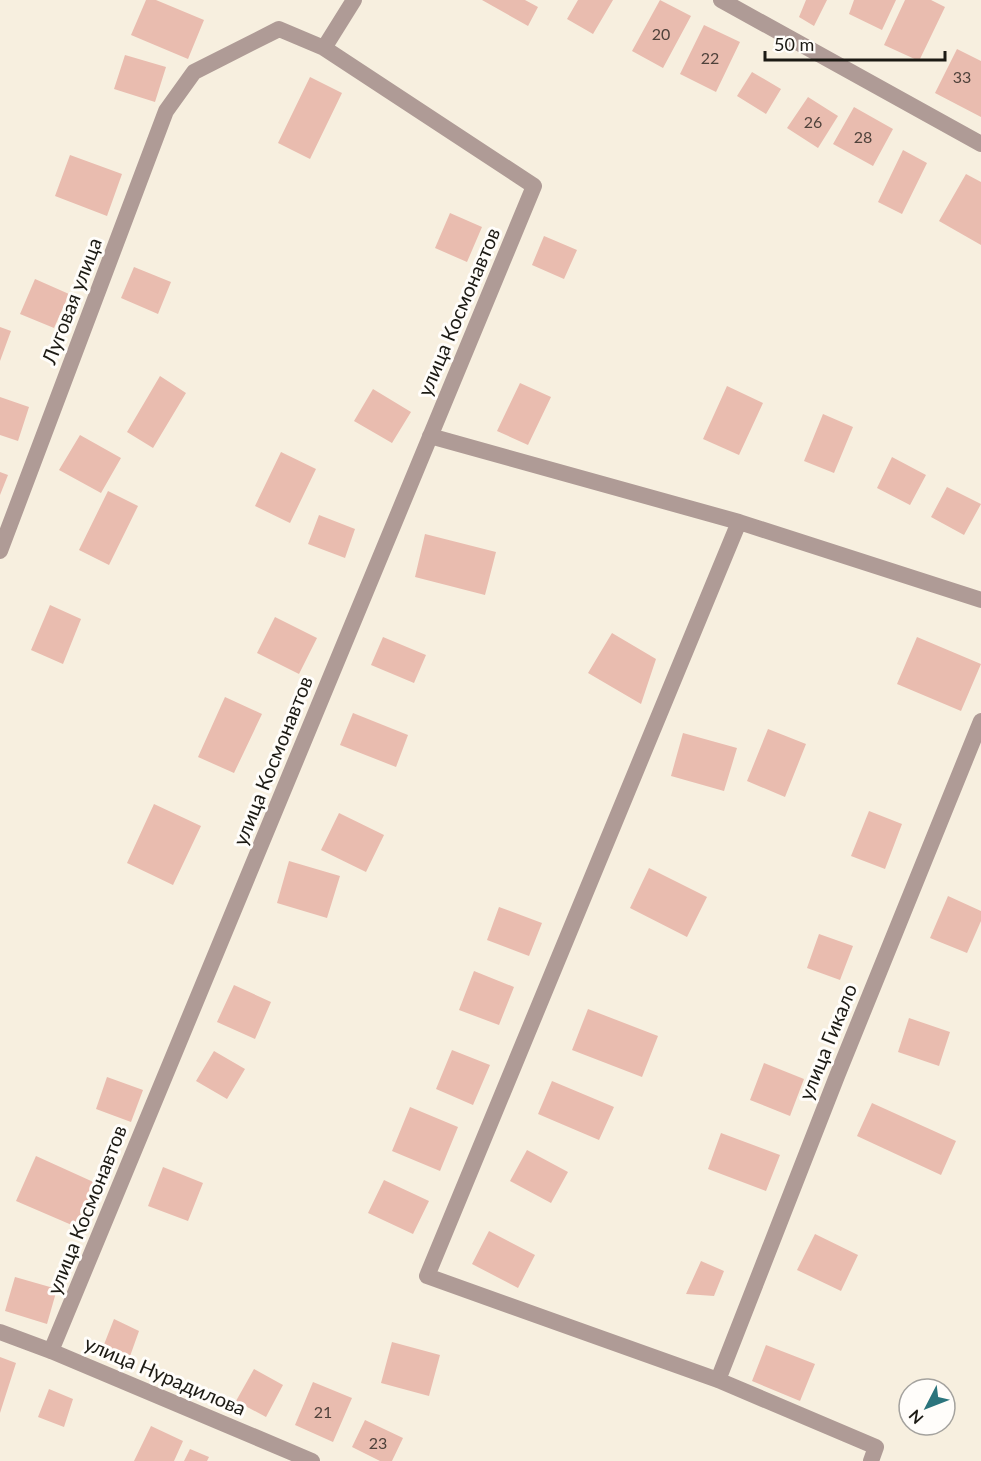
<svg xmlns="http://www.w3.org/2000/svg" width="981" height="1461" font-family="Lato,sans-serif">
	<style>
		.building { fill: #e9bcaf }
		.lines { fill: none; stroke-linecap: round; stroke-linejoin: round }
		.minor { stroke: #af9b96; stroke-width: 16 }
		.labels { text-anchor: middle; stroke-width: 6; stroke-linejoin: round; paint-order: stroke }
		.number-label { font-size: 16px; fill: #4f423b }
		.street-label { font-size: 20px; fill: #1c1a14; stroke: #fffdfa }
	</style>
	<rect width="100%" height="100%" fill="#f7efdf"/>
	<!-- building -->
	<path class="building" d="M 146,0 L 156,0 L 204,20 L 188,59 L 131,35 Z
		M 482,0 L 525,0 L 538,7 L 528,26 Z
		M 578,0 L 613,0 L 593,34 L 567,19 Z
		M 660,0 L 691,16 L 663,68 L 632,51 Z
		M 806,0 L 827,0 L 814,26 L 799,17 Z
		M 854,0 L 896,0 L 882,30 L 849,14 Z
		M 905,0 L 931,0 L 945,7 L 919,61 L 884,45 Z
		M 704,25 L 740,42 L 716,92 L 680,74 Z
		M 957,49 L 981,61 L 981,117 L 935,93 Z
		M 125,55 L 166,67 L 155,102 L 114,89 Z
		M 752,72 L 781,89 L 766,114 L 737,96 Z
		M 310,77 L 342,93 L 310,159 L 278,143 Z
		M 808,97 L 838,116 L 818,148 L 787,128 Z
		M 854,107 L 893,129 L 873,166 L 833,144 Z
		M 903,150 L 927,163 L 902,214 L 878,202 Z
		M 70,155 L 122,174 L 107,216 L 55,196 Z
		M 966,174 L 981,182 L 981,245 L 939,221 Z
		M 450,213 L 482,227 L 467,262 L 435,248 Z
		M 544,236 L 577,250 L 564,279 L 532,265 Z
		M 134,267 L 171,282 L 158,314 L 121,298 Z
		M 35,279 L 69,294 L 54,328 L 20,314 Z
		M 0,327 L 11,331 L 0,361 Z
		M 160,376 L 186,393 L 153,448 L 127,432 Z
		M 520,383 L 551,397 L 528,445 L 497,431 Z
		M 727,386 L 763,403 L 739,455 L 703,439 Z
		M 373,389 L 411,412 L 392,443 L 354,421 Z
		M 0,397 L 29,407 L 18,441 L 0,435 Z
		M 823,414 L 853,427 L 834,473 L 804,461 Z
		M 80,435 L 121,458 L 101,493 L 59,470 Z
		M 281,452 L 316,469 L 290,523 L 255,506 Z
		M 892,457 L 926,475 L 910,505 L 877,488 Z
		M 0,472 L 8,475 L 0,495 Z
		M 947,487 L 981,504 L 964,535 L 931,517 Z
		M 108,491 L 138,506 L 109,565 L 79,550 Z
		M 319,515 L 355,529 L 345,558 L 308,544 Z
		M 425,534 L 496,552 L 485,595 L 415,577 Z
		M 50,605 L 81,619 L 63,664 L 31,650 Z
		M 275,617 L 317,638 L 299,674 L 257,653 Z
		M 612,633 L 656,659 L 641,704 L 588,673 Z
		M 383,637 L 426,655 L 414,683 L 371,665 Z
		M 917,637 L 981,664 L 961,711 L 897,684 Z
		M 225,697 L 262,714 L 234,773 L 198,757 Z
		M 353,713 L 408,735 L 396,767 L 340,745 Z
		M 768,729 L 806,744 L 785,797 L 747,781 Z
		M 683,733 L 737,748 L 724,791 L 671,776 Z
		M 154,804 L 201,826 L 173,885 L 127,863 Z
		M 869,811 L 902,824 L 885,869 L 851,856 Z
		M 339,813 L 384,835 L 366,872 L 321,850 Z
		M 289,861 L 340,876 L 327,918 L 277,903 Z
		M 649,868 L 707,897 L 687,937 L 630,908 Z
		M 948,896 L 981,911 L 981,921 L 967,953 L 930,938 Z
		M 499,907 L 542,923 L 529,956 L 487,940 Z
		M 819,934 L 853,946 L 840,980 L 807,968 Z
		M 474,971 L 514,987 L 499,1025 L 459,1010 Z
		M 234,985 L 271,1002 L 255,1039 L 217,1022 Z
		M 588,1009 L 658,1036 L 642,1077 L 572,1050 Z
		M 909,1018 L 950,1032 L 939,1066 L 898,1052 Z
		M 452,1050 L 490,1065 L 473,1105 L 436,1089 Z
		M 214,1051 L 245,1069 L 227,1099 L 196,1081 Z
		M 764,1063 L 804,1079 L 790,1116 L 750,1100 Z
		M 107,1077 L 143,1090 L 131,1122 L 96,1109 Z
		M 552,1081 L 614,1107 L 599,1140 L 538,1114 Z
		M 872,1103 L 956,1141 L 941,1175 L 857,1136 Z
		M 410,1107 L 458,1127 L 440,1171 L 392,1151 Z
		M 721,1133 L 780,1155 L 766,1191 L 708,1169 Z
		M 527,1150 L 568,1172 L 551,1203 L 510,1181 Z
		M 36,1156 L 100,1185 L 81,1229 L 16,1201 Z
		M 163,1167 L 203,1183 L 188,1221 L 148,1206 Z
		M 384,1180 L 429,1201 L 413,1234 L 368,1213 Z
		M 489,1231 L 535,1255 L 518,1288 L 472,1264 Z
		M 815,1234 L 858,1255 L 841,1291 L 797,1270 Z
		M 701,1261 L 724,1271 L 714,1296 L 686,1294 Z
		M 15,1277 L 57,1289 L 47,1324 L 5,1311 Z
		M 114,1319 L 139,1331 L 129,1359 L 103,1347 Z
		M 392,1342 L 440,1355 L 429,1396 L 381,1383 Z
		M 766,1345 L 815,1364 L 800,1401 L 752,1381 Z
		M 0,1357 L 16,1363 L 0,1413 Z
		M 254,1369 L 283,1385 L 266,1417 L 236,1401 Z
		M 313,1382 L 352,1398 L 333,1442 L 295,1425 Z
		M 49,1389 L 73,1399 L 64,1427 L 38,1417 Z
		M 365,1420 L 403,1438 L 392,1461 L 380,1461 L 352,1447 Z
		M 151,1426 L 183,1441 L 174,1461 L 134,1461 Z
		M 190,1449 L 209,1457 L 207,1461 L 184,1461 Z"/>
	<g class="lines">
		<!-- minor -->
		<path class="minor" d="M 721,0 L 981,144
			M 324,48 L 354,0
			M 430,436 L 739,522 L 981,600
			M 739,522 L 427,1276 L 718,1380 L 876,1447 L 871,1461
			M 0,551 L 166,111 L 194,72 L 279,29 L 324,48 L 534,186 L 51,1351
			M 0,1332 L 51,1351 L 312,1461
			M 718,1380 L 837,1076 L 981,721"/>
	</g>
	<g class="labels">
		<!-- number labels -->
		<g class="number-label">
			<text x="661" y="40">20</text>
			<text x="710" y="64">22</text>
			<text x="962" y="83">33</text>
			<text x="813" y="128">26</text>
			<text x="863" y="143">28</text>
			<text x="323" y="1418">21</text>
			<text x="378" y="1449">23</text>
		</g>
		<!-- street labels -->
		<g class="street-label">
			<text transform="translate(72 301) rotate(-69)" y="7">Луговая улица</text>
			<text transform="translate(459 312) rotate(-67)" y="7">улица Космонавтов</text>
			<text transform="translate(273 761) rotate(-68)" y="7">улица Космонавтов</text>
			<text transform="translate(828 1042) rotate(-68)" y="7">улица Гикало</text>
			<text transform="translate(87 1210) rotate(-68)" y="7">улица Космонавтов</text>
			<text transform="translate(165 1376) rotate(23)" y="7">улица Нурадилова</text>
		</g>
	</g>
	<!-- north arrow -->
	<g transform="translate(927 1407) rotate(228)"><circle r="28" fill="#fffdfa" stroke="#a4a29e" stroke-width="1.5"/>
	<path d="M0-4.5L10 22L0 15L-10 22Z" fill="#2b747c"/>
	<text y="-9" font-size="16" font-weight="bold" text-anchor="middle" fill="#1c1a14">N</text>
	</g>
	<!-- scale -->
	<path d="M765 51v9h180v-9" fill="none" stroke="#1c1a14" stroke-width="3"/>
	<text x="774" y="51" font-size="18" fill="#1c1a14" stroke="#fffdfa" stroke-width="4.5" paint-order="stroke">50 m</text>
</svg>
